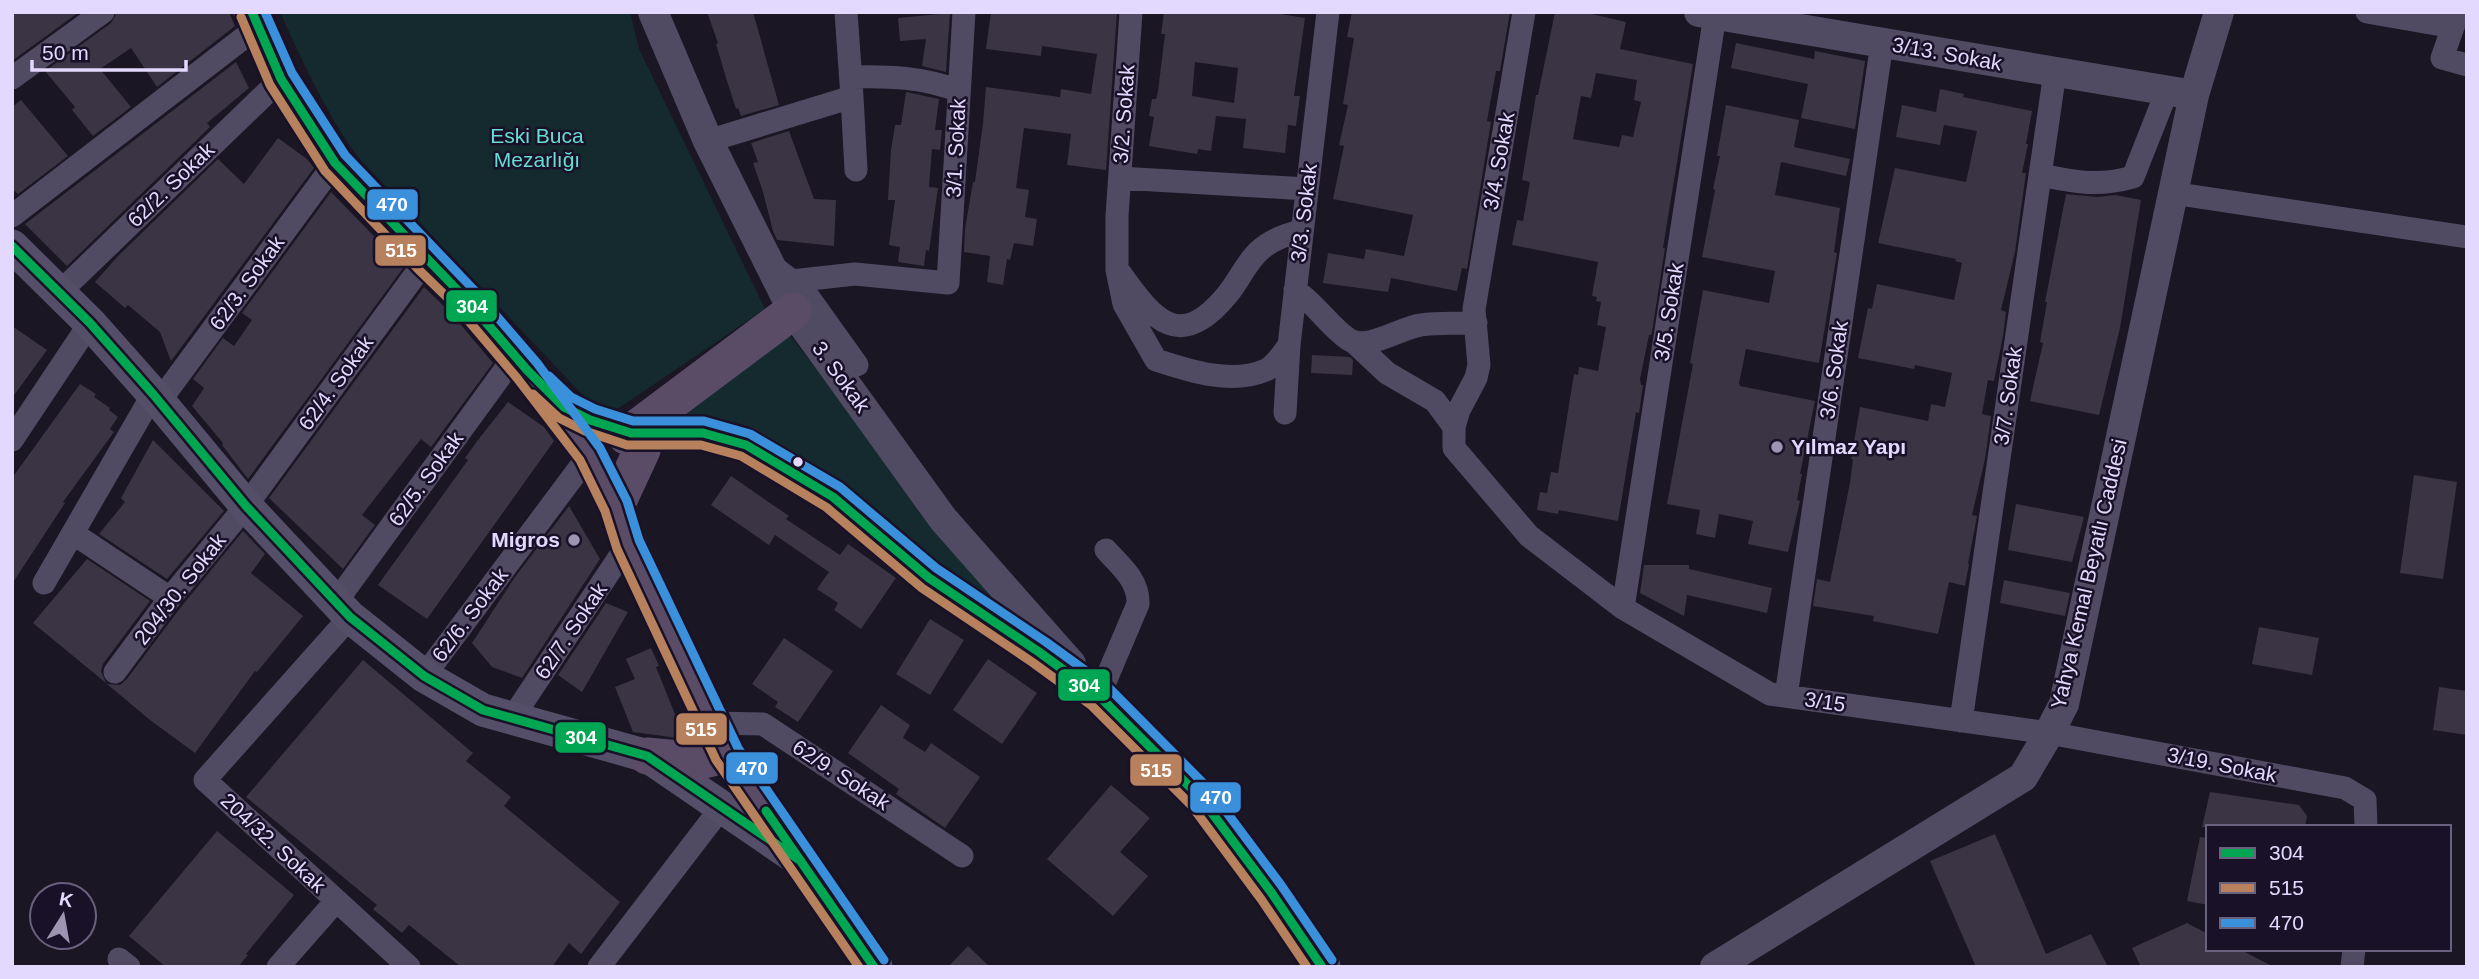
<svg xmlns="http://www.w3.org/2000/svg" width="2479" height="979" font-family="Arial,sans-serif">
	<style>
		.green { fill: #152a2f }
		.building { fill: #3a3445; fill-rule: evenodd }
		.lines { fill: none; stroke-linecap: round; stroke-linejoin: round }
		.minor { stroke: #504b63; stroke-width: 23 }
		.tertiary { stroke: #504b63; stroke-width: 30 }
		.secondary { stroke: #554e69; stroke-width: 33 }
		.primary { stroke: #5a4c67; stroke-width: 37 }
		.bus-1-casing { stroke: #191128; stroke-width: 14 }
		.bus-2-casing { stroke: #191128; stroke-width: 14 }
		.bus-3-casing { stroke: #191128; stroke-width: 14 }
		.bus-1 { stroke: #00a651; stroke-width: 9 }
		.bus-2 { stroke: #b6815c; stroke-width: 9 }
		.bus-3 { stroke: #3a90db; stroke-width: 9 }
		.poi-dot { fill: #9d94b1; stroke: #191128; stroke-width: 2.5 }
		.bus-dot { fill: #e3d8fe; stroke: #191128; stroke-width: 2.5 }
		.labels { text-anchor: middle; stroke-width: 5; stroke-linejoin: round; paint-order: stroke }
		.street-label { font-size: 21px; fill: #e3d8fe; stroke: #191128 }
		.park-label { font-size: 21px; fill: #65ddd4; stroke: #191128 }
		.poi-label { font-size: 21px; font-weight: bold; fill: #e3d8fe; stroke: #191128; text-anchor: start }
		.line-badge { stroke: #191128; stroke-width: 2.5 }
		.badge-label { font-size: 19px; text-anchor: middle; font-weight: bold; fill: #fff }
	</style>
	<rect width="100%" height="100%" fill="#1a1623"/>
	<!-- green -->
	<path class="green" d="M 280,12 L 630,12 L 639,49 L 765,309 L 616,410 L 594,407 L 357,156 C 325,111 303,63 280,12 Z
		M 783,326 L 1006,615 L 904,547 L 783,445 L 673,411 Z"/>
	<!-- building -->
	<path class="building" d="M 12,12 L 79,12 L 12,61 Z
		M 117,12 L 229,12 L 235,26 L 157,87 L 131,48 L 100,69 L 131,107 L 93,136 L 72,110 L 75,107 L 45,71 L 111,23 Z
		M 707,12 L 753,12 L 779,105 L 741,116 L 738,108 L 736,109 L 727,81 L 716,44 L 718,43 Z
		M 991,12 L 1117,12 L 1106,170 L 1067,165 L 1071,134 L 1024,128 L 1016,188 L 1029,190 L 1025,217 L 1037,219 L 1033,246 L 1014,243 L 1010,260 L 1007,259 L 1003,285 L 987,282 L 990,256 L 964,252 L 965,229 L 973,182 L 975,182 L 983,123 L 986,87 L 1060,97 L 1061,89 L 1091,94 L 1097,54 L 1042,46 L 1041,56 L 986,49 Z
		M 1164,12 L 1268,12 L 1305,18 L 1294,96 L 1300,96 L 1296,126 L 1288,125 L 1285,153 L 1243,148 L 1246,119 L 1216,116 L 1211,151 L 1198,149 L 1197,154 L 1149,146 L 1154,117 L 1149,116 L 1152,99 L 1156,99 L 1158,91 L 1165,34 L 1161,34 ZM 1195,62 L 1238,68 L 1234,103 L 1192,96 Z
		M 1352,12 L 1510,12 L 1500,71 L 1496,71 L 1487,121 L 1491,122 L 1467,269 L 1462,268 L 1457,291 L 1391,278 L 1388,292 L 1323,283 L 1328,253 L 1364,259 L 1366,249 L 1404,256 L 1413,215 L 1333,199 L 1344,146 L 1339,145 L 1348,105 L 1343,104 L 1354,38 L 1347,37 Z
		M 1555,12 L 1583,12 L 1626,22 L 1620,49 L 1693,64 L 1663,248 L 1665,248 L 1652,332 L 1651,335 L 1649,335 L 1640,379 L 1641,385 L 1643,385 L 1639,413 L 1636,412 L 1618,521 L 1559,510 L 1558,514 L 1537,510 L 1540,492 L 1547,493 L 1551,472 L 1558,473 L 1574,374 L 1578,375 L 1579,367 L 1598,371 L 1606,327 L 1597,325 L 1601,302 L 1596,301 L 1597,297 L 1592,296 L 1598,262 L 1512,245 L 1517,220 L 1523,221 L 1530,182 L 1522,180 L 1536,95 L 1538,95 ZM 1596,73 L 1637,80 L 1634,100 L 1641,102 L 1633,137 L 1622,135 L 1619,147 L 1573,139 L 1581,96 L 1591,98 Z
		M 950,13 L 946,72 L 922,66 L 926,39 L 900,41 L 898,18 Z
		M 1736,43 L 1814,59 L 1815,51 L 1865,61 L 1855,129 L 1801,118 L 1808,84 L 1731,68 Z
		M 236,62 L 249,88 L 207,123 L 210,127 L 67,266 L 25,224 Z
		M 1940,89 L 1964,94 L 1963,97 L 2032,111 L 2026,144 L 2028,144 L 2022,173 L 2026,173 L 2015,252 L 2001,310 L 2006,312 L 2003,336 L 1994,381 L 1988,380 L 1982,414 L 1991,416 L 1985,459 L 1972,515 L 1977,516 L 1968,564 L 1969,564 L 1965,586 L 1949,582 L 1938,634 L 1873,621 L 1874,616 L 1813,606 L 1817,579 L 1830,582 L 1850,483 L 1853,459 L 1851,459 L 1860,407 L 1928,421 L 1931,404 L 1945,407 L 1952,373 L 1915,365 L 1914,369 L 1858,358 L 1868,308 L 1872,309 L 1877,284 L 1954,300 L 1962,263 L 1955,261 L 1956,259 L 1878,243 L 1895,168 L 1966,182 L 1977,131 L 1944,125 L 1940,145 L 1896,137 L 1902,105 L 1936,112 Z
		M 906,92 L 939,99 L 935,130 L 942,130 L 940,150 L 932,149 L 929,187 L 938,188 L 929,251 L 926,250 L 924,266 L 898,262 L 900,247 L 889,245 L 895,200 L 888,200 L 891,150 L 895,125 L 901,125 Z
		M 21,100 L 68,156 L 18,194 L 12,189 L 12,107 Z
		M 1726,105 L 1799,120 L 1794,147 L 1850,159 L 1846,176 L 1781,162 L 1775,195 L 1840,208 L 1834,252 L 1837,253 L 1819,363 L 1746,349 L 1739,383 L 1740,386 L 1815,401 L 1800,474 L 1802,474 L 1797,500 L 1800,501 L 1788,552 L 1748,544 L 1753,521 L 1719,514 L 1715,538 L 1696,534 L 1700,510 L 1667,504 L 1693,364 L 1690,363 L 1703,290 L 1769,303 L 1775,271 L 1702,257 L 1715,190 L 1713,189 L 1720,156 L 1717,156 Z
		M 789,131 L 814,199 L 836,200 L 834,246 L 777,240 L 773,231 L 763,192 L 753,163 L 758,162 L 751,143 Z
		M 278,138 L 307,159 L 314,168 L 171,361 L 160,332 L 128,305 L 125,308 L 95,282 L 119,255 L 218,159 L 244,184 Z
		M 331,192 L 404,267 L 248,479 L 222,445 L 223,443 L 192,406 L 204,388 L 193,379 L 223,338 L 234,346 L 252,320 L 242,313 Z
		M 2066,194 L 2097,197 L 2115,195 L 2141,200 L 2120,328 L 2099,415 L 2030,401 L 2043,343 L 2040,342 L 2047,302 L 2045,302 Z
		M 424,287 L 450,312 L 493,363 L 431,447 L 421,439 L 362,515 L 375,525 L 343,569 L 269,498 Z
		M 12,326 L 47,350 L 12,398 Z
		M 1312,355 L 1350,357 L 1353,360 L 1352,375 L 1311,373 Z
		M 80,384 L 96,394 L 94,397 L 110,408 L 109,410 L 118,417 L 110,429 L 114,432 L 63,502 L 65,503 L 12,584 L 12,478 Z
		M 508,402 L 544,427 L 554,441 L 427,619 L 378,585 L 468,460 L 465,458 L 478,440 Z
		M 153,440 L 224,511 L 167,579 L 99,534 L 125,502 L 121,498 Z
		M 2414,475 L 2457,482 L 2443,579 L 2400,573 Z
		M 731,476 L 789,516 L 786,519 L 840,555 L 848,544 L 896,578 L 861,629 L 834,610 L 838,603 L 817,589 L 829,572 L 775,535 L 769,545 L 711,505 Z
		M 2016,504 L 2084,517 L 2072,562 L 2008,550 Z
		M 569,506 L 600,559 L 522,678 L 492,667 L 472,643 L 515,577 Z
		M 243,531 L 265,554 L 251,573 L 303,616 L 257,672 L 255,671 L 195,753 L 150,720 L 107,684 L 120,685 L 126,680 L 181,607 Z
		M 87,559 L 150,601 L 103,664 L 101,671 L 106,683 L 33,623 Z
		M 1644,565 L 1689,565 L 1689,569 L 1772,588 L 1767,613 L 1687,595 L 1684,616 L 1640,593 Z
		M 2004,580 L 2070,593 L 2065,616 L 2000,603 Z
		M 606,603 L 628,612 L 582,692 L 558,675 Z
		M 930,619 L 964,640 L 930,695 L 896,674 Z
		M 2259,627 L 2319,638 L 2312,675 L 2252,664 Z
		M 784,638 L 833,671 L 798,722 L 775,707 L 778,702 L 752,684 Z
		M 651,648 L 659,666 L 656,667 L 685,739 L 633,732 L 615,687 L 635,679 L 626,659 Z
		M 988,659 L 1037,693 L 1002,744 L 953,710 Z
		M 363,660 L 473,753 L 466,761 L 511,797 L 504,806 L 620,902 L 581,954 L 569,943 L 552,967 L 461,967 L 409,925 L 402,933 L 373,909 L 377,905 L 246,797 Z
		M 2439,687 L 2467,691 L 2467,735 L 2433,730 Z
		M 881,705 L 910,725 L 903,738 L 925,752 L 931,743 L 980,777 L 945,828 L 896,794 L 899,789 L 848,753 Z
		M 1111,785 L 1150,818 L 1120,852 L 1148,876 L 1113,916 L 1047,859 Z
		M 2210,792 L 2299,805 L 2307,816 L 2305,827 L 2202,827 Z
		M 217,831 L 294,895 L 246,954 L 248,955 L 238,967 L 166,967 L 129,936 Z
		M 1995,834 L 2046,954 L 2091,934 L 2108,967 L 1976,967 L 1930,861 Z
		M 2200,837 L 2208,838 L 2208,905 L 2187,901 Z
		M 2187,923 L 2208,934 L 2208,949 L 2239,949 L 2274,967 L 2141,967 L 2132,948 Z
		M 968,946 L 990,967 L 948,967 Z"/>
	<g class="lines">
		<!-- minor -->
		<path class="minor" d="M 1131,12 L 1117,216 L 1117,270 L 1124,304 L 1156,360 C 1190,371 1231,385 1266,370 C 1275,366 1283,353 1289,345
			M 1524,12 L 1474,309 L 1479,365 L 1476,378 L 1459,410 L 1454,427 L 1454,448 L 1529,536 L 1623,608 L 1770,694 L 2049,733 L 2345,788 L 2365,800 L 2366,827
			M 2367,12 L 2453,27 L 2458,12
			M 2453,27 L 2442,58 L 2467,65
			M 851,77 C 889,76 923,77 959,91
			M 12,78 L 103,12
			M 852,97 L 856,170
			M 708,141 L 852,97 L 846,12
			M 2040,175 C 2076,182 2097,187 2133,177 L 2167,91
			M 1120,178 L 1307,189
			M 2172,193 L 2467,237
			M 12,216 L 259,26
			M 771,265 L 792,281 L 855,274 L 948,283 L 964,12
			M 1120,273 C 1154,321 1180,352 1227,295 C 1239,281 1245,264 1259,251 C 1271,240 1287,234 1302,231
			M 797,281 L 857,365
			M 1295,290 C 1316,304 1328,325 1348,339 C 1366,352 1402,327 1421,325 C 1439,322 1458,324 1476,323
			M 61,291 L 281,79
			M 1355,343 L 1387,373 L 1435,401 L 1454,427
			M 159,402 L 335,163
			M 1285,413 L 1289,345 L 1328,12
			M 12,440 L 90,323
			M 74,534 L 170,598
			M 44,583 L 153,394
			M 336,602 L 515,356
			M 1623,608 L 1715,15
			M 350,617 L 205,780 L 409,967
			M 115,672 L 170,598 L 246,506 L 426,260
			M 424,676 L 590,454
			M 1099,696 L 1138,604 C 1139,581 1121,566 1106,550
			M 1786,696 L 1882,43
			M 513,717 L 628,544
			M 1961,721 L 2055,72
			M 712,723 L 763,724 L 962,856
			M 119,959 L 129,967
			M 278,967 L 336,901
			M 599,967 L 721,808
			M 2352,967 L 2354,949"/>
		<!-- tertiary -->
		<path class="tertiary" d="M 653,12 L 708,141 L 793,311 L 943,519 L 1071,664
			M 1699,12 L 2194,95
			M 1715,967 L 2023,777 L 2049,733 L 2064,704 L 2194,95 L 2219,12"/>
		<!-- secondary -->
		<path class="secondary" d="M 12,246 L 90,323 L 153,394 L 246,506 L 350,617 L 424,676 L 483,710 L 647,756 L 796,858"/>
		<!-- primary -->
		<path class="primary" d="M 252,12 L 281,79 L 335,163 L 426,260 L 465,298 L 527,370 L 590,454 L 616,506 L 628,544 L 727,754 L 874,967
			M 555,398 L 564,407 L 590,420 L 631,433 L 703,433 L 746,445 L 833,497 L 929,578 L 1039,652 L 1099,696 L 1200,797 L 1271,892 L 1322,967
			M 626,436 L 793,311
			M 616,506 L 642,450 L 631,433
			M 647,756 L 700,761 L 727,754"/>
		<defs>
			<path id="bus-1" d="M 252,12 L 281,79 L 335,163 L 465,298 L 527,370 L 564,407 L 590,420 L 631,433 L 703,433 L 746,445 L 833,497 L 929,578 L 1039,652 L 1099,696 L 1200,797 L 1271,892 L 1322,967
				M 12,246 L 90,323 L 153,394 L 246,506 L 350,617 L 424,676 L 483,710 L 647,756 L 801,861
				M 766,811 L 874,967"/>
			<path id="bus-2" d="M 241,17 L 270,85 L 325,171 L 417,268 L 456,306 L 517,378 L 580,460 L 605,511 L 617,549 L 716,760 L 859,967
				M 533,394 L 559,418 L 585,431 L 627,445 L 701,445 L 741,456 L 826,507 L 922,588 L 1032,662 L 1091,705 L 1191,805 L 1261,899 L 1307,967"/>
			<path id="bus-3" d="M 265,12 L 292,73 L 345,155 L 474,290 L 537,363 L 600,448 L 627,501 L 639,540 L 738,748 L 884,960
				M 549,376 L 571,397 L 595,409 L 633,421 L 704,421 L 750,434 L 840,487 L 936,568 L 1046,642 L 1108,687 L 1210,790 L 1281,885 L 1332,960"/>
		</defs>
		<!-- bus-1 casing -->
		<use href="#bus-1" class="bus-1-casing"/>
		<!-- bus-2 casing -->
		<use href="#bus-2" class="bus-2-casing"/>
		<!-- bus-3 casing -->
		<use href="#bus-3" class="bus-3-casing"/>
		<!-- bus-1 -->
		<use href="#bus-1" class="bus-1"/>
		<!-- bus-2 -->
		<use href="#bus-2" class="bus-2"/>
		<!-- bus-3 -->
		<use href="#bus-3" class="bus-3"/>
	</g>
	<!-- markers -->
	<g class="poi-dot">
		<circle cx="1777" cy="447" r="7"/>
		<circle cx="574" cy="540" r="7"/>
	</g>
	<circle class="bus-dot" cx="798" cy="462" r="6"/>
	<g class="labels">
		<!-- street labels -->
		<g class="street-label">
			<text transform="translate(1947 54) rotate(10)" y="7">3/13. Sokak</text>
			<text transform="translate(1124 114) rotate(-86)" y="7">3/2. Sokak</text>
			<text transform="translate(956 148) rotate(-87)" y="7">3/1. Sokak</text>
			<text transform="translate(1499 161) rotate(-80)" y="7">3/4. Sokak</text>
			<text transform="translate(171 185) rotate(-44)" y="7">62/2. Sokak</text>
			<text transform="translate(1304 213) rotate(-83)" y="7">3/3. Sokak</text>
			<text transform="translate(247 283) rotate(-54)" y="7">62/3. Sokak</text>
			<text transform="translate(1669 312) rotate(-81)" y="7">3/5. Sokak</text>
			<text transform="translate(1834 370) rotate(-82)" y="7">3/6. Sokak</text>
			<text transform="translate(841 377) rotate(54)" y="7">3. Sokak</text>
			<text transform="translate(336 383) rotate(-54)" y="7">62/4. Sokak</text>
			<text transform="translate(2008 396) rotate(-82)" y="7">3/7. Sokak</text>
			<text transform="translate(426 479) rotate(-54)" y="7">62/5. Sokak</text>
			<text transform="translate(2089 574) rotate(-77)" y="7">Yahya Kemal Beyatlı Caddesi</text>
			<text transform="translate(180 589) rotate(-52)" y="7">204/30. Sokak</text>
			<text transform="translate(470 615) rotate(-53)" y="7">62/6. Sokak</text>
			<text transform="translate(571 631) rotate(-56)" y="7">62/7. Sokak</text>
			<text transform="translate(1825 702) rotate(8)" y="7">3/15</text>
			<text transform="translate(2222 765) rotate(11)" y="7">3/19. Sokak</text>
			<text transform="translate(841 775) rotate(33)" y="7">62/9. Sokak</text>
			<text transform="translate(273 843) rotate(43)" y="7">204/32. Sokak</text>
		</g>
		<!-- park labels -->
		<g class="park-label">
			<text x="537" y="143">Eski Buca<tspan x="537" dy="24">Mezarlığı</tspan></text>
		</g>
		<!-- poi labels -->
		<g class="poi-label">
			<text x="1791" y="454">Yılmaz Yapı</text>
			<text x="560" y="547" text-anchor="end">Migros</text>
		</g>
	</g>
	<g class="line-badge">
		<rect x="366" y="188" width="53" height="33" rx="7" fill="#3a90db"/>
		<rect x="374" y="234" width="53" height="33" rx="7" fill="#b6815c"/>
		<rect x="445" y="289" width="53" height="34" rx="7" fill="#00a651"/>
		<rect x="1057" y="668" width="54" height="34" rx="7" fill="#00a651"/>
		<rect x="675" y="712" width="53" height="34" rx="7" fill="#b6815c"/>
		<rect x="554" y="721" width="53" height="33" rx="7" fill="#00a651"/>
		<rect x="725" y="751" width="54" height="34" rx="7" fill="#3a90db"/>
		<rect x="1129" y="753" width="54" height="34" rx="7" fill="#b6815c"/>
		<rect x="1189" y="781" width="53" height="33" rx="7" fill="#3a90db"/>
	</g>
	<g class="badge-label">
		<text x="392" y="211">470</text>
		<text x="401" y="257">515</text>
		<text x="472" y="313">304</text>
		<text x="1084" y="692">304</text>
		<text x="701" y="736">515</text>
		<text x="581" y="744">304</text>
		<text x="752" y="775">470</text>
		<text x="1156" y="777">515</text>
		<text x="1216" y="804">470</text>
	</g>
	<!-- border -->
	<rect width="2479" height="979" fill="none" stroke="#e3d8fe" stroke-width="28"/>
	<!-- legend -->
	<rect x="2206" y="825" width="245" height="126" fill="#191128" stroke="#6a617e" stroke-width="2"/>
	<rect x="2220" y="848" width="35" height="10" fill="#00a651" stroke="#6a617e" stroke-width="2"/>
	<text x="2269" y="860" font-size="21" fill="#e3d8fe">304</text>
	<rect x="2220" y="883" width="35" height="10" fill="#b6815c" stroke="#6a617e" stroke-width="2"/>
	<text x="2269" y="895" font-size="21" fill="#e3d8fe">515</text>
	<rect x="2220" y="918" width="35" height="10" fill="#3a90db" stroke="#6a617e" stroke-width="2"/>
	<text x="2269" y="930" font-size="21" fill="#e3d8fe">470</text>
	<!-- north arrow -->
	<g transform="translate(63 916) rotate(11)"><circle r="33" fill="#191128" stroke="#6a617e" stroke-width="2"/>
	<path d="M0-5L12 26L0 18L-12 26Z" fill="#9d94b1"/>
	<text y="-10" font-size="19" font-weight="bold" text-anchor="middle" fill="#e3d8fe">K</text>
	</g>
	<!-- scale -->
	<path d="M32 60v10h154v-10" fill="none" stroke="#e3d8fe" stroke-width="3.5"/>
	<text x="42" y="60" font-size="21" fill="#e3d8fe" stroke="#191128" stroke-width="5" paint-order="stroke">50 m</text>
</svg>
